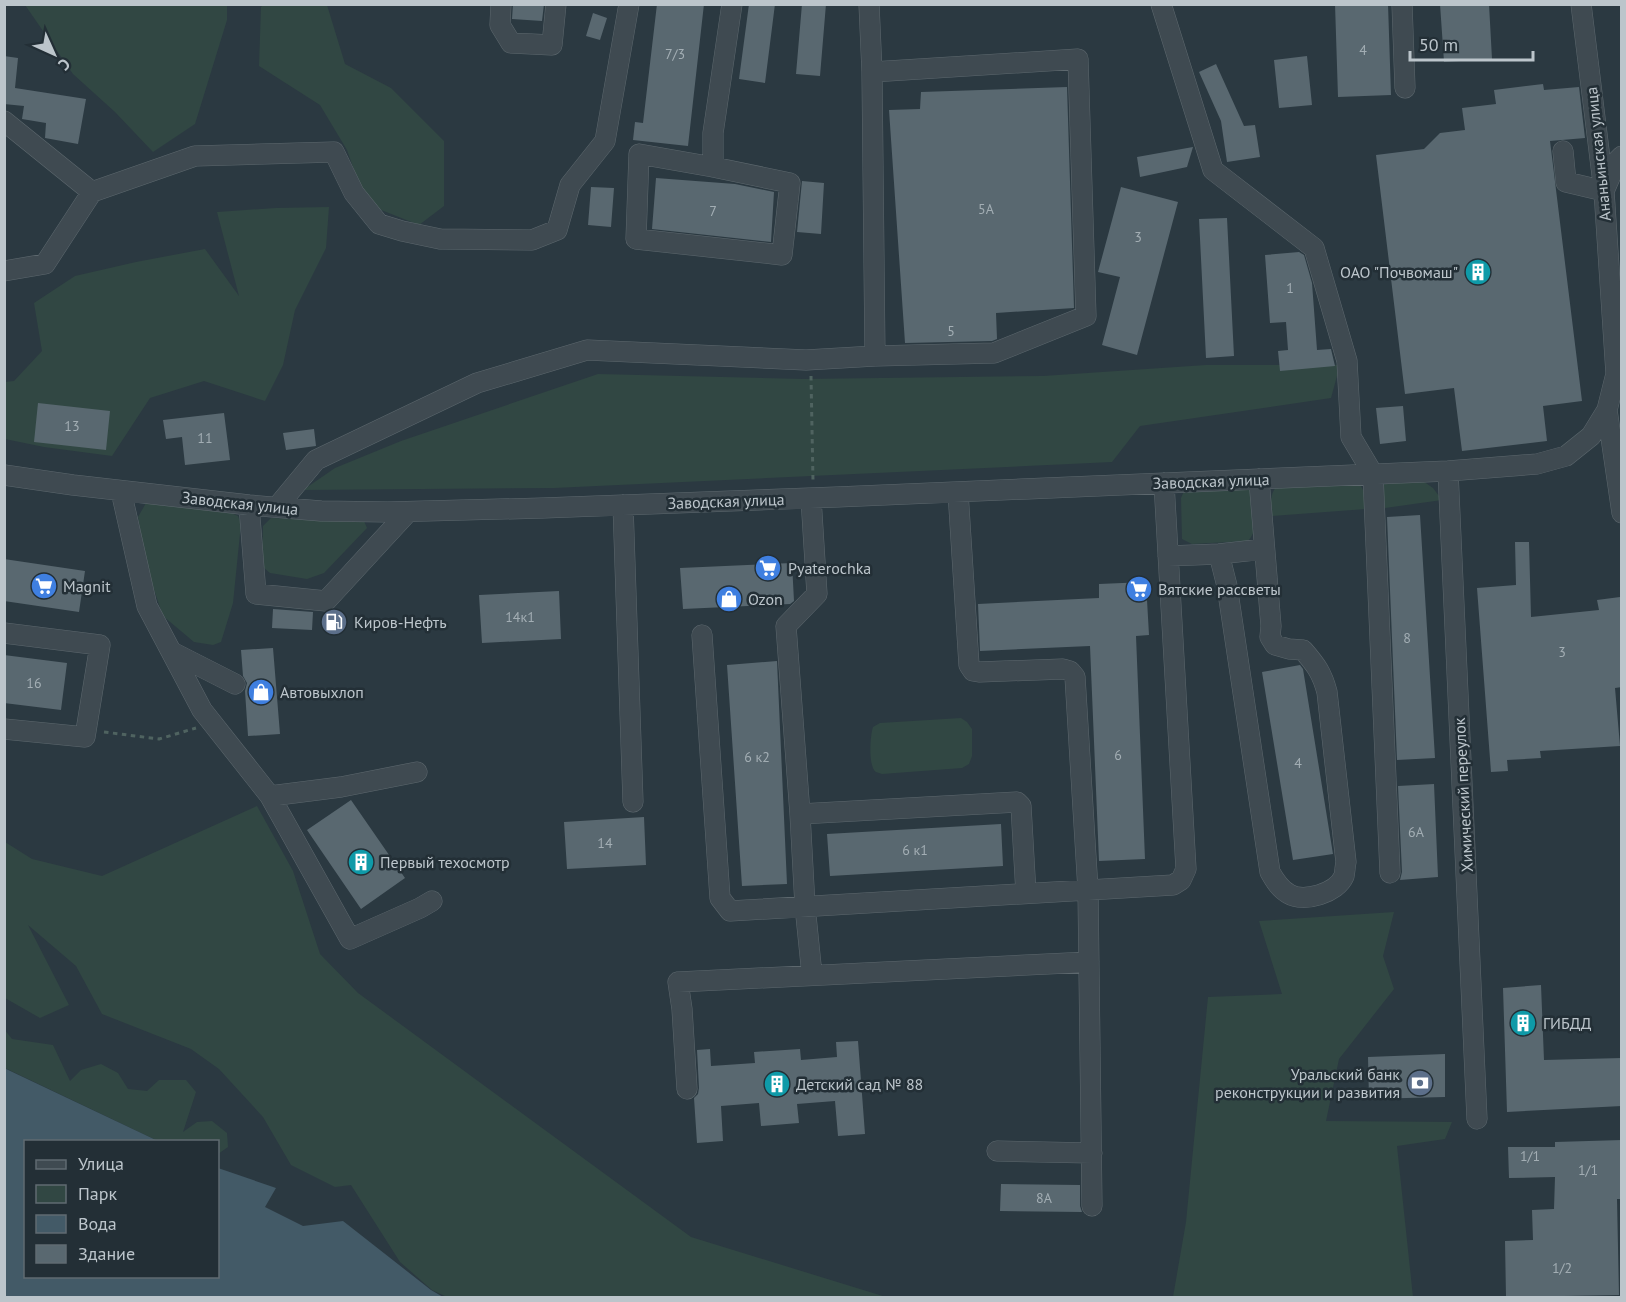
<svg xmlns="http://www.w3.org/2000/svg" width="1626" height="1302" font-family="'PT Sans',sans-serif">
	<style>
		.green { fill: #314743 }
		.water { fill: #435a67 }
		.building { fill: #596870 }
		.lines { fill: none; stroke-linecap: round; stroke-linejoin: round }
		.minor-casing { stroke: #5d686e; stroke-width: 21 }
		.path { stroke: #4f6360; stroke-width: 3; stroke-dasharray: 4.5 4.5; stroke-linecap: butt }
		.minor { stroke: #3f4a51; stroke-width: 20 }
		.labels { text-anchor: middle; stroke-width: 5; stroke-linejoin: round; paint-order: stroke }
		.number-label { font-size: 14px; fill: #a3aeb4 }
		.street-label { font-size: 16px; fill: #bcc5cb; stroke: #232f36 }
		.poi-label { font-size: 16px; fill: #bcc5cb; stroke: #232f36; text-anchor: start }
	</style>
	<rect width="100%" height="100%" fill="#2b3941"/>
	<!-- green -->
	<path class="green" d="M 25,5 L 227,5 L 227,20 L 195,124 L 153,152 L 115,112 L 73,74 Z
		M 263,5 L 327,5 L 345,64 L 391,88 L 444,141 L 444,206 L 419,225 L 366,204 L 347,150 L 320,105 L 259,66 L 261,7 Z
		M 329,207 L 326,248 L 295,310 L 283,365 L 265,401 L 204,381 L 150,398 L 112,456 L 44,447 L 5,439 L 5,382 L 14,381 L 42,351 L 34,303 L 75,276 L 136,262 L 205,249 L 239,296 L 217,212 L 276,208 Z
		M 1206,365 L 1340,365 L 1331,398 L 1140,426 L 1112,462 L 554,488 L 303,490 L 335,468 L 401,441 L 598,374 L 803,379 L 1043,376 Z
		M 1420,479 L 1433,488 L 1442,500 L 1378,509 L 1377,480 Z
		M 1357,481 C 1365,490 1366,497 1366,509 L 1272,516 C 1271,504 1269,495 1277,486 Z
		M 1249,485 L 1256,492 C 1256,508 1260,528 1248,541 L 1192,544 L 1182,539 L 1181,498 L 1185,489 Z
		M 146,503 L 227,511 L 238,516 L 241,524 L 233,603 L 221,642 L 213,645 L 194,642 L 163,616 L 147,569 L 138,517 Z
		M 271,518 L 364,521 L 367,528 L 324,573 L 307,579 L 270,573 L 263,567 L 262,559 L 263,526 Z
		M 961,718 L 967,722 L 972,729 L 972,756 L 969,764 L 962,768 L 882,774 C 880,773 878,773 876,772 C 868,767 870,736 873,727 L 880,723 Z
		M 257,806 L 293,871 L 320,954 L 358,993 L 691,1237 L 886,1297 L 447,1297 L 432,1290 L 400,1262 L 351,1185 L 335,1187 L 291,1165 L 263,1117 L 219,1069 L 191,1049 L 102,1014 L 76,966 L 28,925 L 69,1005 L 40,1018 L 5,998 L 5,842 L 32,859 L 102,876 Z
		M 1394,912 L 1383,956 L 1394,989 L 1339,1059 L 1326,1121 L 1452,1122 L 1445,1139 L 1397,1146 L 1413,1297 L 1173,1297 L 1186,1222 L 1208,997 L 1282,994 L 1259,921 Z
		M 4,1029 L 12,1039 L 53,1045 L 70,1081 L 81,1070 L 101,1064 L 118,1073 L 128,1089 L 147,1091 L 159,1080 L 186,1080 L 196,1092 L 183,1132 L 197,1122 L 212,1121 L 227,1133 L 228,1147 L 218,1154 L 218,1142 L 158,1141 L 5,1068 Z"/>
	<!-- water -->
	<path class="water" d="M 4,1068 L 158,1141 L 26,1142 L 26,1276 L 218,1276 L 218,1168 L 276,1188 L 265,1207 L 303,1226 L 343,1221 L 431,1290 L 443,1297 L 5,1297 Z"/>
	<!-- building -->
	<path class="building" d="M 513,4 L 544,4 L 542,21 L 512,19 Z
		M 657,4 L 704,4 L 688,146 L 633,140 L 635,122 L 643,123 Z
		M 749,4 L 775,4 L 765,83 L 739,79 Z
		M 802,4 L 826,4 L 820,76 L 796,74 Z
		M 1335,4 L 1388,4 L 1391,95 L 1338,97 Z
		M 1440,4 L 1489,4 L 1492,59 L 1444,62 Z
		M 593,13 L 607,18 L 600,40 L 586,36 Z
		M 4,56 L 18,58 L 15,88 L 86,99 L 78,144 L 45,138 L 46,123 L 22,119 L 24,106 L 4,104 Z
		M 1307,56 L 1312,105 L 1279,108 L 1274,60 Z
		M 1216,64 L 1244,126 L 1255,125 L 1260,157 L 1227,162 L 1221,121 L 1199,72 Z
		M 1543,84 L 1544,90 L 1579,87 L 1585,138 L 1550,141 L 1582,401 L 1543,406 L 1547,441 L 1462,451 L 1454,388 L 1405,394 L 1376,155 L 1424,149 L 1440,133 L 1465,130 L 1462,108 L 1496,104 L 1494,90 Z
		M 1067,87 L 1074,308 L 996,313 L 997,339 L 992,341 L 905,343 L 889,110 L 920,109 L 921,92 Z
		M 1193,147 L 1187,167 L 1140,177 L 1137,157 Z
		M 656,178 L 735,184 L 774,192 L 771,242 L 652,229 Z
		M 802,181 L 824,183 L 821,234 L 797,232 Z
		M 591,187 L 614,188 L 611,227 L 588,225 Z
		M 1121,187 L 1178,202 L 1137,355 L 1102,345 L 1120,277 L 1098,272 Z
		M 1227,218 L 1234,356 L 1206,358 L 1199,219 Z
		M 1299,252 L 1304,255 L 1312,283 L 1317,350 L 1331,349 L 1335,366 L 1280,371 L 1278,351 L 1288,350 L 1286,322 L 1270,323 L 1265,255 Z
		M 38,403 L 110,411 L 106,450 L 34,442 Z
		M 1403,406 L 1406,441 L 1380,444 L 1376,408 Z
		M 224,413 L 230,460 L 185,465 L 182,437 L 166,439 L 163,420 Z
		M 314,429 L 316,446 L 286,450 L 283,433 Z
		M 1420,515 L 1435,758 L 1397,760 L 1387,517 Z
		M 1515,542 L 1529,542 L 1531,617 L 1599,610 L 1597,600 L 1620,597 L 1622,613 L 1622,687 L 1615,688 L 1620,746 L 1540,751 L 1541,758 L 1507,760 L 1508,771 L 1491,772 L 1477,588 L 1516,585 Z
		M 4,559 L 85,571 L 79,612 L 4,601 Z
		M 792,563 L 794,601 L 790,604 L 683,609 L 680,568 Z
		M 1146,582 L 1149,635 L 1136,636 L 1145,859 L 1099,861 L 1090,646 L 980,651 L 978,604 L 1099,598 L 1099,584 Z
		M 559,591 L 561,639 L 482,643 L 479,595 Z
		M 273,609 L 313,612 L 312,630 L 272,628 Z
		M 273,648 L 280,734 L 248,736 L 245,691 L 247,683 L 243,676 L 241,650 Z
		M 4,655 L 67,663 L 61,710 L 4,703 Z
		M 777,661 L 787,884 L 742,886 L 727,665 Z
		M 1300,665 L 1303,669 L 1333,854 L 1293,860 L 1262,672 Z
		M 1434,784 L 1438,877 L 1400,880 L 1402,872 L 1398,786 Z
		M 351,800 L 405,878 L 361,909 L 307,830 Z
		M 644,817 L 646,865 L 567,869 L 564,822 Z
		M 1001,824 L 1003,866 L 830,876 L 827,834 Z
		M 1541,985 L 1544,1060 L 1622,1058 L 1622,1106 L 1507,1112 L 1503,988 Z
		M 858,1041 L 865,1134 L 838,1136 L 835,1101 L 797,1104 L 799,1123 L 761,1126 L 759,1103 L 721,1106 L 723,1141 L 697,1143 L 694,1098 L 698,1094 L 699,1088 L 697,1050 L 710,1049 L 711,1066 L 755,1063 L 754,1052 L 800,1049 L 801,1060 L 837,1057 L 836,1042 Z
		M 1445,1054 L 1445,1097 L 1369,1099 L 1368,1057 Z
		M 1622,1140 L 1622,1199 L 1617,1199 L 1619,1295 L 1506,1297 L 1505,1241 L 1533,1240 L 1532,1210 L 1554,1209 L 1555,1177 L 1509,1178 L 1508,1147 L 1555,1147 L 1555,1142 Z
		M 1001,1184 L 1080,1185 L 1080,1206 L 1082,1212 L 1000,1211 Z"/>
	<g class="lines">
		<defs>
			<path id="minor" d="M 501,4 L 500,25 L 511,43 L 552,45 L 556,4
				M 1161,4 L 1213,170 L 1314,248 L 1347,361 L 1351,437 L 1373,474 L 1390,873
				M 1402,4 L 1405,88
				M 872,72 L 1078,59 L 1086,316 L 994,353 L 875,356
				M 4,121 L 92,192
				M 1563,151 L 1566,182 L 1604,191
				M 639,154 L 713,167 L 790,183 L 782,255 L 636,239 Z
				M 713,167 L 713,133 L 732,4
				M 1604,191 L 1617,161 L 1622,156
				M 4,271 L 45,264 L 92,192 L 195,156 L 334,152 L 354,193 L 379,224 L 402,231 L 440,239 L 532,240 L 557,230 L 570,185 L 605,141 L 629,4
				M 1607,410 L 1622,513
				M 1448,471 L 1477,1119
				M 4,475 L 73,485 L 249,505 L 321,511 L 388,512 L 543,508 L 837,497 L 1448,471 L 1537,464 L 1566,456 L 1591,436 L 1607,410 L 1616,374 L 1614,343 L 1604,191 L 1581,4
				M 121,491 L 147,606 L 202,710 L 270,796 L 350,939 L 420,908 L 432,901
				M 958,492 L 969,665 L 973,671 L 979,672 L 1063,669 L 1070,671 L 1075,677 L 1088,890 L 1092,1206
				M 811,498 L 817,594 L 786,626 L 800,814 L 805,906 L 812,975
				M 249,505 L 256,594 L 326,601 L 408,512
				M 623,505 L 633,802
				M 277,507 L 316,460 L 477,383 L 587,350 L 806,360 L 875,356 L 872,72 L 869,4
				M 1219,554 L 1227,586 L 1270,872 C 1275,881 1280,889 1289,894 C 1304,903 1337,893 1344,876 C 1345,872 1345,866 1346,862 L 1327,692 C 1322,673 1316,665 1303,650 L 1289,649 L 1275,645 L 1270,637 L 1271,626 L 1259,479
				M 1168,556 L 1219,554 L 1264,549
				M 4,633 L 100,645 L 85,737 L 4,729
				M 702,635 L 720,898 L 730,911 L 1173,885 L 1181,880 L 1186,869 L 1164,483
				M 172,652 L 235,684
				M 270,796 L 341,787 L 417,772
				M 800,814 L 1017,802 L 1021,806 L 1026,894
				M 687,1089 L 682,1009 L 678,982 L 1089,962
				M 997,1151 L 1092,1153"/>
		</defs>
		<!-- minor casing -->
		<use href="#minor" class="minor-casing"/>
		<!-- path -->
		<path class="path" d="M 811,376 L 813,481
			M 104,732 L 159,739 L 196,728"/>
		<!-- minor -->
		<use href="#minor" class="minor"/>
	</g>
	<!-- icons -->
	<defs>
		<symbol id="building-disc" viewBox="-11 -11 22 22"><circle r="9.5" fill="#0f9aa8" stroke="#232f36"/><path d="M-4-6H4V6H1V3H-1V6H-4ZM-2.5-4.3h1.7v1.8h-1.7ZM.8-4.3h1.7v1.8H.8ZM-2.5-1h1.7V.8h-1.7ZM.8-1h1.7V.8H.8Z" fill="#fff"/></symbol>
		<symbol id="supermarket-disc" viewBox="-11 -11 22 22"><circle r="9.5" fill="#3f7fe0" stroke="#232f36"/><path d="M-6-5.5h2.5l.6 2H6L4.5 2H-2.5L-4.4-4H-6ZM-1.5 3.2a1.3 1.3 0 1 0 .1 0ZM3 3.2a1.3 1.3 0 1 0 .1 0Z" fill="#fff"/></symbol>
		<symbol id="shop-disc" viewBox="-11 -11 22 22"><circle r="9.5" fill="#3f7fe0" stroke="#232f36"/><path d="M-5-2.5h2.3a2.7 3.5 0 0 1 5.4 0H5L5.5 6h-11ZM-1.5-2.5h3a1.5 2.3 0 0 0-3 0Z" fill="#fff"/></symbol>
		<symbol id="fuel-disc" viewBox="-11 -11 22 22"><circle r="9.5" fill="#5c6f8a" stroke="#232f36"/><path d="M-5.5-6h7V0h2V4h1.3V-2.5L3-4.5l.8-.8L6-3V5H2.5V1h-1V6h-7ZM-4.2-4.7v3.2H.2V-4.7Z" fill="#fff"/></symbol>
		<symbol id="bank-disc" viewBox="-11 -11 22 22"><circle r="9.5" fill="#5c6f8a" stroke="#232f36"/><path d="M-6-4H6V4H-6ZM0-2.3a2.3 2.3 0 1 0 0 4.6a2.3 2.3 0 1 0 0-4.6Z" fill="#fff"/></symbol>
	</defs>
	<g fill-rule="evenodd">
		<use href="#building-disc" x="1463" y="257" width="30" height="30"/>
		<use href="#supermarket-disc" x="753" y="553" width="30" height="30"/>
		<use href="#supermarket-disc" x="29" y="571" width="30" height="30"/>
		<use href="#supermarket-disc" x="1124" y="574" width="30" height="30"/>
		<use href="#shop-disc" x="714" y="584" width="30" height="30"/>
		<use href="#fuel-disc" x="319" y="607" width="30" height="30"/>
		<use href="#shop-disc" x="246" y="677" width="30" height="30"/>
		<use href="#building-disc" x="346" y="847" width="30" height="30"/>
		<use href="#building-disc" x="1508" y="1008" width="30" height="30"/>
		<use href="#bank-disc" x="1405" y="1068" width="30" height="30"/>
		<use href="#building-disc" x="762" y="1069" width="30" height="30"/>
	</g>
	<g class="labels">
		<!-- number labels -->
		<g class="number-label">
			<text x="1363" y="55">4</text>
			<text x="675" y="59">7/3</text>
			<text x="986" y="214">5А</text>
			<text x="713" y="216">7</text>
			<text x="1138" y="242">3</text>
			<text x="1290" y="293">1</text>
			<text x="951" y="336">5</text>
			<text x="72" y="431">13</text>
			<text x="205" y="443">11</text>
			<text x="520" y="622">14к1</text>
			<text x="1407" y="643">8</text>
			<text x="1562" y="657">3</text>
			<text x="34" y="688">16</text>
			<text x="1118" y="760">6</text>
			<text x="757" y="762">6 к2</text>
			<text x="1298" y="768">4</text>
			<text x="1416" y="837">6А</text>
			<text x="605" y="848">14</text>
			<text x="915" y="855">6 к1</text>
			<text x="1530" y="1161">1/1</text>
			<text x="1588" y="1175">1/1</text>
			<text x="1044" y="1203">8А</text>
			<text x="1562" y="1273">1/2</text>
		</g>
		<!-- street labels -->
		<g class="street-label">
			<text transform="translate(1598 154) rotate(-96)" y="6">Ананьинская улица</text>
			<text transform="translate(1211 481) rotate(-2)" y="6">Заводская улица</text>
			<text transform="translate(726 501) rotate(-2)" y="6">Заводская улица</text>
			<text transform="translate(240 503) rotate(6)" y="6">Заводская улица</text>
			<text transform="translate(1463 795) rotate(-93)" y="6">Химический переулок</text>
		</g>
		<!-- poi labels -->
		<g class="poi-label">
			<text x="1458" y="278" text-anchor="end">ОАО "Почвомаш"</text>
			<text x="788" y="574">Pyaterochka</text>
			<text x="63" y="592">Magnit</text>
			<text x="1158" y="595">Вятские рассветы</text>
			<text x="748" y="605">Ozon</text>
			<text x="354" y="628">Киров-Нефть</text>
			<text x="280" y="698">Автовыхлоп</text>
			<text x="380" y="868">Первый техосмотр</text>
			<text x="1543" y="1029">ГИБДД</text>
			<text x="1400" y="1080" text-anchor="end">Уральский банк<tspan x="1400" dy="18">реконструкции и развития</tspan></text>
			<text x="796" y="1090">Детский сад № 88</text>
		</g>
	</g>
	<!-- border -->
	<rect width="1626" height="1302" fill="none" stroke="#bcc5cb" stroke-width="12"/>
	<!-- legend -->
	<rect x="24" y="1140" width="195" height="138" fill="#232f36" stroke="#606b72" stroke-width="1.5"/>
	<rect x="36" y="1160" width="30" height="9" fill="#3f4a51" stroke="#606b72" stroke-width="1.5"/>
	<text x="78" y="1170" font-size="18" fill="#bcc5cb">Улица</text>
	<rect x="36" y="1185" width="30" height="18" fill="#314743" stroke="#606b72" stroke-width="1.5"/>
	<text x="78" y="1200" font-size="18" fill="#bcc5cb">Парк</text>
	<rect x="36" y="1215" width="30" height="18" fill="#435a67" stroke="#606b72" stroke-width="1.5"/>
	<text x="78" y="1230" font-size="18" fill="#bcc5cb">Вода</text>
	<rect x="36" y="1245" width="30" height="18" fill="#596870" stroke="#606b72" stroke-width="1.5"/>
	<text x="78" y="1260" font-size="18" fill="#bcc5cb">Здание</text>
	<!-- north arrow -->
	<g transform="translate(54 54) rotate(135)" stroke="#232f36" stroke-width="4.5" paint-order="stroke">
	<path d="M0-4.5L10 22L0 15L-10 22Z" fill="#bcc5cb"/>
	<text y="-9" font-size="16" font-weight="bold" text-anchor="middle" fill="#bcc5cb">С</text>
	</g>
	<!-- scale -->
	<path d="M1410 51v9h123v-9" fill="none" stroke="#bcc5cb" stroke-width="3"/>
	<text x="1419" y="51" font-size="18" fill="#bcc5cb" stroke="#232f36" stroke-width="4.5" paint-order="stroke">50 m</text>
</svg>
